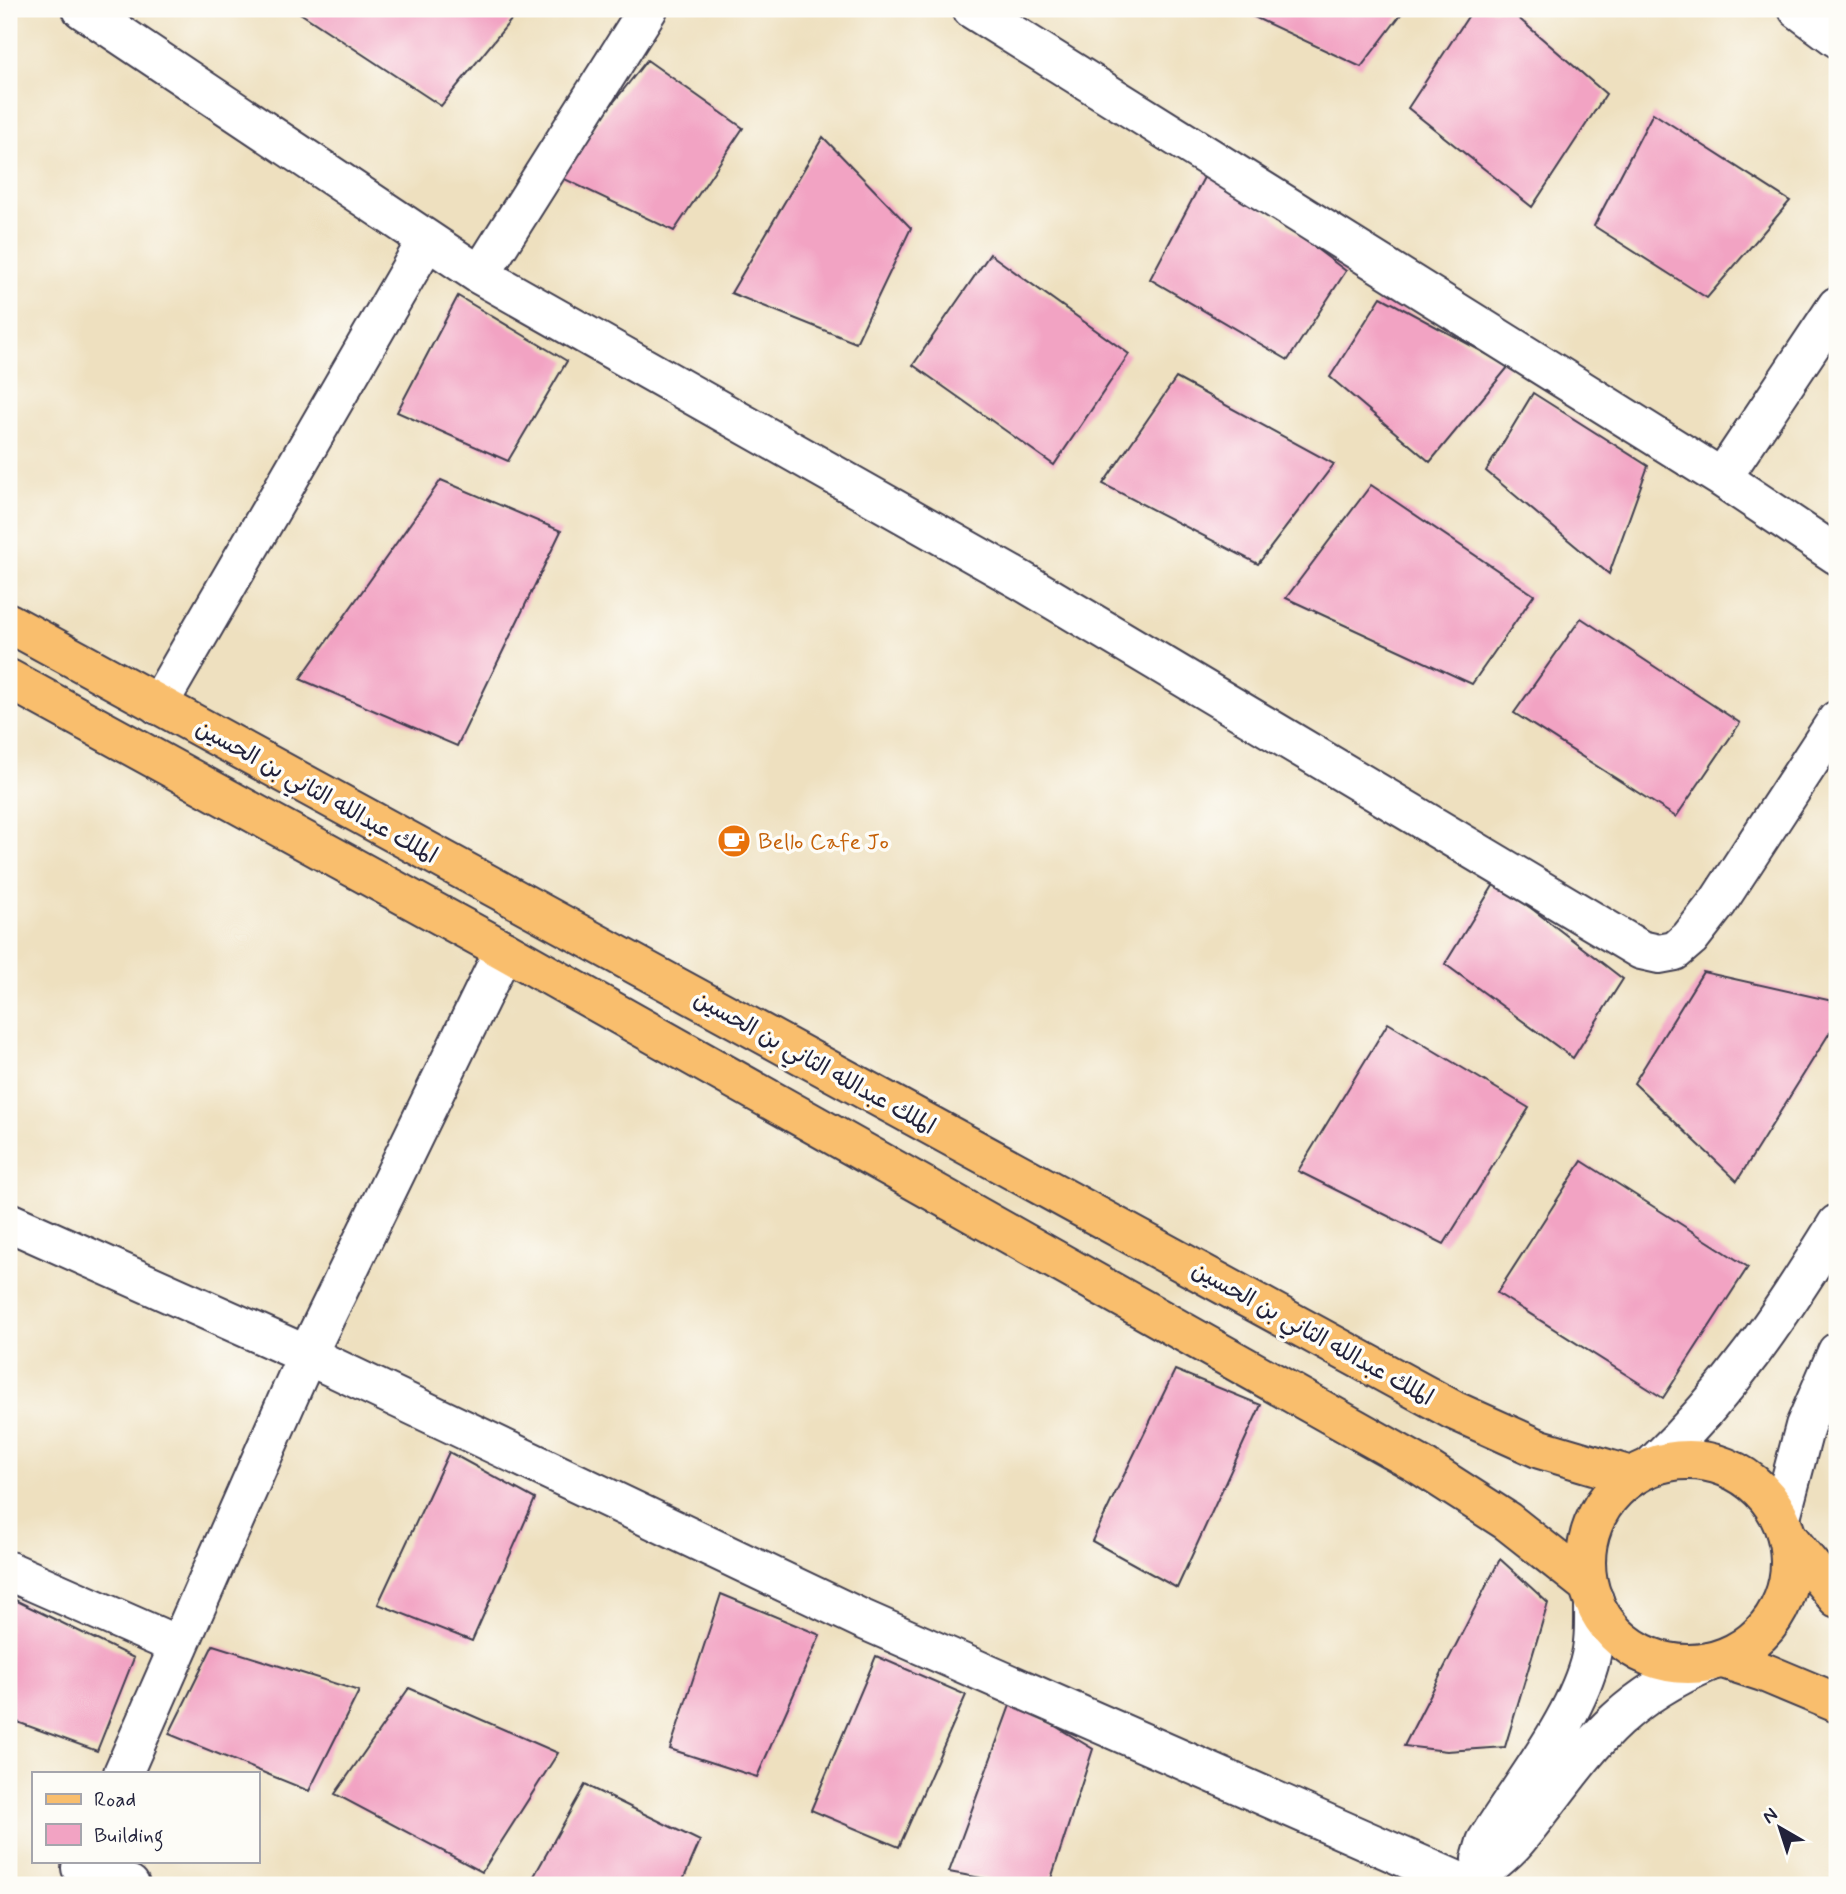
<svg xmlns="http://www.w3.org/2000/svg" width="1846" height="1894" font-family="Mynerve,'Playpen Sans Arabic',sans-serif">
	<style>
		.building { fill: #f2a3c3 }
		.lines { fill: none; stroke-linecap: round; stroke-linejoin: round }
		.minor-casing { stroke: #413e4f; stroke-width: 42 }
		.major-casing { stroke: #413e4f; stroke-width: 42 }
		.minor { stroke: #fff; stroke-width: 38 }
		.major { stroke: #f9be6d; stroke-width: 38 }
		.labels { text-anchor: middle; stroke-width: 7; stroke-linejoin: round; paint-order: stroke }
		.street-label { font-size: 23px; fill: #22223b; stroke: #fdfcf7 }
		.food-label { font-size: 23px; fill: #c56008; stroke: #fdfcf7; text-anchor: start }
	</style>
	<rect width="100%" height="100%" fill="#fdfcf7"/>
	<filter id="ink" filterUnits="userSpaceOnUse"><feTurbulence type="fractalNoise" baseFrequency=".0143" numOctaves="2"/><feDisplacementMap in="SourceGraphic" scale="14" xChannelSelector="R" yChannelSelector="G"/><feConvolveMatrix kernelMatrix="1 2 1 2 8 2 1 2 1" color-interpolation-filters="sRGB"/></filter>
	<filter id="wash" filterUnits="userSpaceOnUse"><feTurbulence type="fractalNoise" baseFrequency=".00686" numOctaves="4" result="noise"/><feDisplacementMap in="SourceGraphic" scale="28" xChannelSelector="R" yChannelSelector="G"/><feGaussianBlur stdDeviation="1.57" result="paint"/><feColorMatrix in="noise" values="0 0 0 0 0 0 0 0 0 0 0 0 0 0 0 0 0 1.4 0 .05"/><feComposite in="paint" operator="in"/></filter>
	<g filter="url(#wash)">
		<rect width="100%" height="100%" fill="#eee0bf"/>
		<g id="blocks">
			<!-- building -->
			<path class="building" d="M 294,9 L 520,9 L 441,106 Z
				M 1237,9 L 1405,9 L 1361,67 Z
				M 1473,9 L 1508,9 L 1606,94 L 1532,207 L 1408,108 Z
				M 647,60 L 743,128 L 674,231 L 556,175 Z
				M 1653,113 L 1790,201 L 1707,298 L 1594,226 Z
				M 823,137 L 911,228 L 856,343 L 731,293 Z
				M 1209,168 L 1346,271 L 1288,360 L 1150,279 Z
				M 990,254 L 1129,354 L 1054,465 L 913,365 Z
				M 458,296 L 567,361 L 508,461 L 397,412 Z
				M 1381,297 L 1509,366 L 1430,462 L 1330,377 Z
				M 1176,378 L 1334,464 L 1258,564 L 1103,484 Z
				M 1533,393 L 1648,466 L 1609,574 L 1486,471 Z
				M 441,480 L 561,531 L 457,746 L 300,679 Z
				M 1371,485 L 1534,595 L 1472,684 L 1286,598 Z
				M 1581,618 L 1740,723 L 1676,817 L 1514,713 Z
				M 1496,881 L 1623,979 L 1573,1058 L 1445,964 Z
				M 1703,972 L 1837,1002 L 1837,1021 L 1737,1181 L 1634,1083 Z
				M 1388,1023 L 1529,1108 L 1444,1244 L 1298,1171 Z
				M 1582,1161 L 1748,1267 L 1663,1398 L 1497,1293 Z
				M 1175,1370 L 1261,1405 L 1177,1588 L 1092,1541 Z
				M 449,1452 L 535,1499 L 472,1641 L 378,1604 Z
				M 1500,1559 L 1548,1603 L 1505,1747 L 1447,1751 L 1404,1746 Z
				M 721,1594 L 820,1635 L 757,1777 L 670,1749 Z
				M 9,1597 L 134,1658 L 97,1751 L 9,1719 Z
				M 213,1645 L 359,1691 L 309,1791 L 169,1734 Z
				M 876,1656 L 966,1695 L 899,1847 L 811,1810 Z
				M 409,1688 L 558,1753 L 482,1872 L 335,1794 Z
				M 1012,1700 L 1093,1749 L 1049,1885 L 1018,1885 L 949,1872 Z
				M 585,1785 L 700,1841 L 681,1885 L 529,1885 Z"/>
		</g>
	</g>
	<g filter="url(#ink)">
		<use href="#blocks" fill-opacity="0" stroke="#413e4f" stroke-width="2"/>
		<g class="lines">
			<defs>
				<path id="minor" d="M 82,9 L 480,275 L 1022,581 L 1641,950 L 1659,954 L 1675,951 L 1690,938 L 1718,902 L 1837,720
					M 972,9 L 1722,478 L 1837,555
					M 1798,9 L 1837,38
					M 480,275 L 648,9
					M 1722,478 L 1837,306
					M 158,705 L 427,240
					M 9,1222 L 307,1355 L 862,1619 L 1467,1885
					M 1653,1465 C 1731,1390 1781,1315 1837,1224
					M 1781,1517 L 1805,1426 L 1837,1352
					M 9,1571 L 179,1646
					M 123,1773 L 307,1355 L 504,950
					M 1481,1859 L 1486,1842 C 1519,1789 1572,1723 1589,1664 C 1595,1643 1594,1622 1594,1600
					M 81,1868 L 130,1885
					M 1470,1885 C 1482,1868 1502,1858 1516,1841 C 1583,1760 1606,1706 1709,1662"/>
				<path id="major" d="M 9,623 L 1453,1410 L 1540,1449 L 1631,1476
					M 9,679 L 504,950 L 1420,1465 L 1507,1521 L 1588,1585
					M1586 1562a102 102 0 1 1 204 0a102 102 0 1 1-204 0Z
					M 1789,1539 L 1837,1598
					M 1723,1659 L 1763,1672 L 1837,1703"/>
			</defs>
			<!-- minor casing -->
			<use href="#minor" class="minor-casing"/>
			<!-- major casing -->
			<use href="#major" class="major-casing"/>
			<!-- minor -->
			<use href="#minor" class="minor"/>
			<!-- major -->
			<use href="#major" class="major"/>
		</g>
	</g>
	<!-- icons -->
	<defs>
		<symbol id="cafe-disc" viewBox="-11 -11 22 22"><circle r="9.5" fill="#e8710a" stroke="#fdfcf7"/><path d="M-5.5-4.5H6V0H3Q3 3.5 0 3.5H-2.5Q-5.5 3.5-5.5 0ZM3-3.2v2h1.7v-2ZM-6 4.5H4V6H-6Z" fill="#fff"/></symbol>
	</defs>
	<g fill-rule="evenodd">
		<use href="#cafe-disc" x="715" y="822" width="38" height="38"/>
	</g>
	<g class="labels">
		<!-- street labels -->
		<g class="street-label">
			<text transform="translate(317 791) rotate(29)" y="8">الملك عبدالله الثاني بن الحسين</text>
			<text transform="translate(815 1062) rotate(29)" y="8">الملك عبدالله الثاني بن الحسين</text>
			<text transform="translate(1313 1333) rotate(29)" y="8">الملك عبدالله الثاني بن الحسين</text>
		</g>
		<!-- food labels -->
		<g class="food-label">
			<text x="758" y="849">Bello Cafe Jo</text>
		</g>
	</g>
	<!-- margin -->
	<rect width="1846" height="1894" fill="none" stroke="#fdfcf7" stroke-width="35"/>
	<!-- legend -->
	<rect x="32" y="1772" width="228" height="91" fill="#fdfcf7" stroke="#a5a5ac" stroke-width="2"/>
	<rect x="46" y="1794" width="35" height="10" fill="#f9be6d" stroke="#a5a5ac" stroke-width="2"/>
	<text x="94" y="1806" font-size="21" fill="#22223b">Road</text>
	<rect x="46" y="1824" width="35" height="21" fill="#f2a3c3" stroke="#a5a5ac" stroke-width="2"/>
	<text x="94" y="1842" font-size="21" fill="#22223b">Building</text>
	<!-- north arrow -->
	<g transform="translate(1780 1828) rotate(321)" stroke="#fdfcf7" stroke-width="5" paint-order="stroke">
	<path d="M0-5L12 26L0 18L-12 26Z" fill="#22223b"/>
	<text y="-10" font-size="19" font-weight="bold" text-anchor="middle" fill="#22223b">N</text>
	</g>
</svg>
